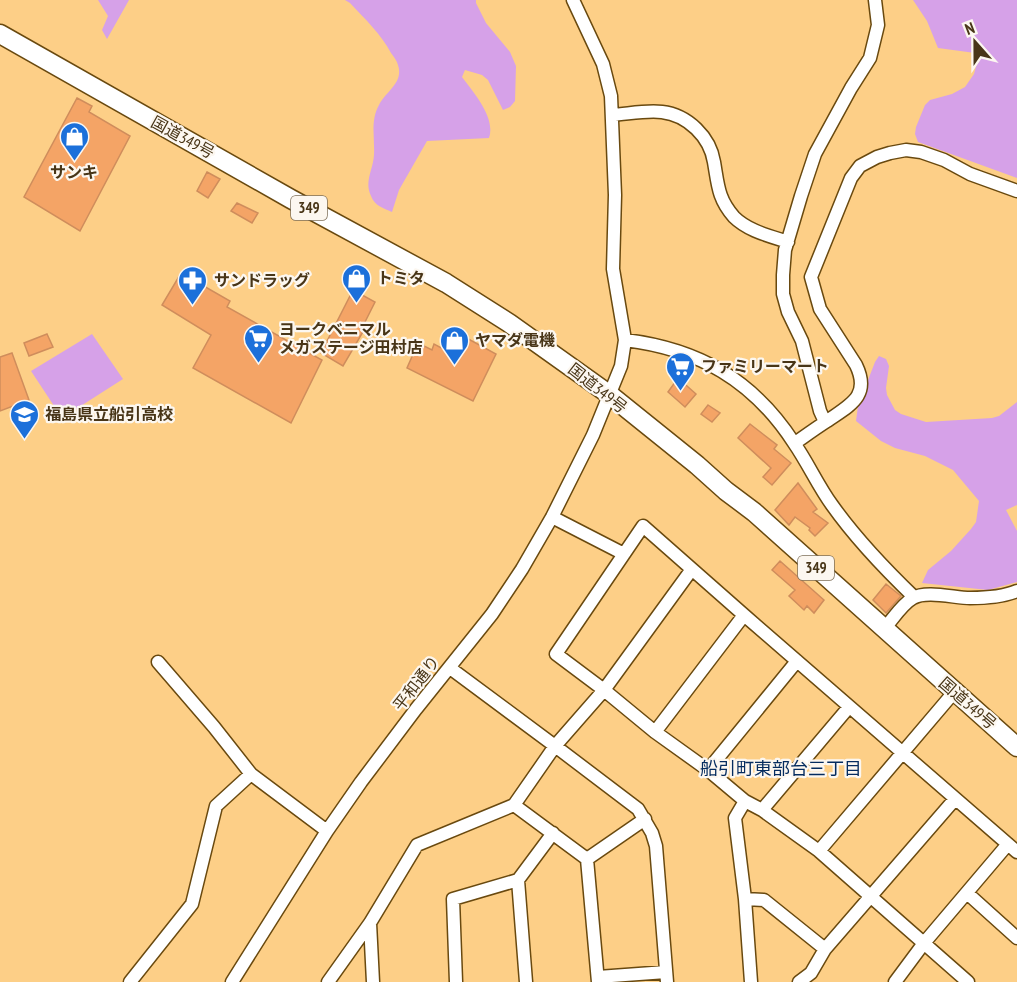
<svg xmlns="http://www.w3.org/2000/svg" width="1017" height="982" font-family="'PT Sans Narrow','Noto Sans JP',sans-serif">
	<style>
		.green { fill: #d6a1e8 }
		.building { fill: #f4a466; stroke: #cf8d5c; stroke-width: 1.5 }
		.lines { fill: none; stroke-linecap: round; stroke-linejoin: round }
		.minor-casing { stroke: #69490f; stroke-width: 15 }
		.highway-casing { stroke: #69490f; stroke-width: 21 }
		.minor { stroke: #fff; stroke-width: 12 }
		.highway { stroke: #fff; stroke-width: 18 }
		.labels { text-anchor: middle; stroke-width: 4.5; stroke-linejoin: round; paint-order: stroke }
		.shield { fill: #fcf7f0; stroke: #7e6f58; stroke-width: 1.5 }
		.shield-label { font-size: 15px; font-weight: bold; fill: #483517 }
		.street-label { font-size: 16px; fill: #483517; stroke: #fcf7f0 }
		.poi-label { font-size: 16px; font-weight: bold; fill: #483517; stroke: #fcf7f0; text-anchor: start }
		.neighbourhood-label { font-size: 18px; fill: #052c5f; stroke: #fcf7f0 }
	</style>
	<rect width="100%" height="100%" fill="#fdcf87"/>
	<!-- green -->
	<path class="green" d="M 98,0 L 129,0 L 107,39 L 102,30 L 108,16 Z
		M 345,0 L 476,0 L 476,3 L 486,23 L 510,52 L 516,66 L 515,101 L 510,107 L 503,110 L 488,80 L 482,75 L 465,70 L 462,77 C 474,93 496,118 489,138 L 427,141 L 399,190 L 392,212 C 383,208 375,206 371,196 C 364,182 373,170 374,155 C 375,138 370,121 379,105 C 385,92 404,83 398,65 C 397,61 394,57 391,53 C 381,34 365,19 350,3 Z
		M 913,0 L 1017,0 L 1017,178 L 918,142 L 915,134 L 916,127 L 925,105 L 930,100 L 952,94 L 965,87 L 974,74 L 978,59 L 975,53 L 938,48 L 927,21 Z
		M 92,334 L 123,379 L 62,418 L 31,371 Z
		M 879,356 L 886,359 L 889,366 L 886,388 L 887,395 L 895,410 L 901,414 L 926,422 L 992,418 L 999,416 L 1017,402 L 1017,505 L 1006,510 L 1017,531 L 1017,582 L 988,590 L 922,583 L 928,570 L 951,551 L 971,529 L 976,522 L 979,501 L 953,470 L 925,456 L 895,448 L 881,441 L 856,421 L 858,406 L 875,362 Z"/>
	<!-- building -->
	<path class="building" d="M 77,98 L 92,106 L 89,112 L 130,136 L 80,231 L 24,197 Z
		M 207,172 L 220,179 L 208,198 L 197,191 Z
		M 237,203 L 258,213 L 252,223 L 231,211 Z
		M 181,273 L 230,301 L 227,307 L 322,360 L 291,423 L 193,368 L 211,335 L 162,305 Z
		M 353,290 L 375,302 L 364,324 L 367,325 L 343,366 L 321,353 Z
		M 47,334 L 53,347 L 29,356 L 24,343 Z
		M 461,335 L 496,354 L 473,401 L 407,368 L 418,343 L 432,350 L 434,344 L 451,353 Z
		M 12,353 L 29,400 L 0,411 L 0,357 Z
		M 678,378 L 696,394 L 685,407 L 668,392 Z
		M 708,405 L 720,413 L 712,422 L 701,414 Z
		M 750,424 L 777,445 L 774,449 L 791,463 L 772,485 L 763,477 L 771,468 L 738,438 Z
		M 798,483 L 817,509 L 813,512 L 828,523 L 815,536 L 809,530 L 810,528 L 795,517 L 789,525 L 775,510 Z
		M 780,561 L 824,600 L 814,613 L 807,606 L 804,610 L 789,596 L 795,590 L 772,570 Z
		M 886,584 L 901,596 L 886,613 L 873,600 Z"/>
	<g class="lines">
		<defs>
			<path id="minor" d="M 612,115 C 628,114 646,110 662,112 C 688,115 710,137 714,162 C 718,185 718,199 734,217 C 748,231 770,236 788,242
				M 625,340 C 699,349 753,380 794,443 C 808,463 818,486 832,505 C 854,536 887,571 914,597
				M 825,422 L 820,411 L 802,341 L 788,312 L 783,294 L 783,275 L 785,250 L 801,196 L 815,154 L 851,88 L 870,58 L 878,25 L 875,0
				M 795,443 C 805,436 816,428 827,421 C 850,405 871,396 856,365 L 820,309 L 811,277 L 851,178 L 860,166 L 877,157 L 890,153 L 906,150 L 921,152 L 944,160 L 970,174 L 1017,191
				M 552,517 L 624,554
				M 884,629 C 893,619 902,604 913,598 C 926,590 955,598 970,598 C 985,598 1003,597 1017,591
				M 158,662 L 214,727 L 251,774 L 327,831
				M 450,668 L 555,746 L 638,809 L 652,833 L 656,846 L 667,982
				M 655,732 L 744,615
				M 708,770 L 797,661
				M 745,801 L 735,818 L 745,899 L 751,982
				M 514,805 L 587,859 L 598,982
				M 762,810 L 849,707
				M 819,851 L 955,691
				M 587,859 L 645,819
				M 518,880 L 526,982
				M 967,893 L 1017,938
				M 745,899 L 764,900 L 825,949
				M 370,923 L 373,982
				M 598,977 L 666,972
				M 130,982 L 192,904 L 216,806 L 251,774
				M 232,982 L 327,831 L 361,782 L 416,709 L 492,614 L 522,569 L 552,517 L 593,435 L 621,366 L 625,340 L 613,269 L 615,195 L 611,96 L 603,64 L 573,0
				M 328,982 L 370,923 L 417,845 L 514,805 L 555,746 L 604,690 L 692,569
				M 456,982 L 453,899 L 518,880 L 553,833
				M 799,982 L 811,973 L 825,949 L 955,799
				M 895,982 L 924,943 L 1008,844
				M 968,982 L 819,851 L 762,810 L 745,801 L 708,770 L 655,732 L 604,690 L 556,654 L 643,526 L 744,615 L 1017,852"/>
			<path id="highway" d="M 0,34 L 291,199 L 446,283 L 509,323 L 610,395 L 697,465 L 726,491 L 754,512 L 1017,747"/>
		</defs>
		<!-- minor casing -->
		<use href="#minor" class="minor-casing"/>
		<!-- highway casing -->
		<use href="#highway" class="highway-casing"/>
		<!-- minor -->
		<use href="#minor" class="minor"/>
		<!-- highway -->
		<use href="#highway" class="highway"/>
	</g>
	<!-- icons -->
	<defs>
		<symbol id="shop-pin" viewBox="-11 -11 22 30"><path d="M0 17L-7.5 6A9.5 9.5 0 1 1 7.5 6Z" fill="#1c70da" stroke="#fcf7f0"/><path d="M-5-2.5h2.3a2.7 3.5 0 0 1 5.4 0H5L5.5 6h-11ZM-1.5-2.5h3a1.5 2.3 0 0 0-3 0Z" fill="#fff"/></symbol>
		<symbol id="pharmacy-pin" viewBox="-11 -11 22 30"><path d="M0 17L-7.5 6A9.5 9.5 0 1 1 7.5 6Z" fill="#1c70da" stroke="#fcf7f0"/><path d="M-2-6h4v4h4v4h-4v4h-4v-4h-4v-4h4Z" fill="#fff"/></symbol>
		<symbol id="supermarket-pin" viewBox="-11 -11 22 30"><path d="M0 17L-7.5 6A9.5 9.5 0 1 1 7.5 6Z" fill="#1c70da" stroke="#fcf7f0"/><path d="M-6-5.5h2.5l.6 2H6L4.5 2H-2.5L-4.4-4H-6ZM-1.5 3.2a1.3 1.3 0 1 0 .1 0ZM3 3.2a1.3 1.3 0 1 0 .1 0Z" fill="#fff"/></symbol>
		<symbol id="school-pin" viewBox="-11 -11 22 30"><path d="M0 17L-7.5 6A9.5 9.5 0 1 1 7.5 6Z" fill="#1c70da" stroke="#fcf7f0"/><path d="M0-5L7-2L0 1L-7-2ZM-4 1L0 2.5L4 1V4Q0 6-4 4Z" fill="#fff"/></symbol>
	</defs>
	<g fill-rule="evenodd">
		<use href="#shop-pin" x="58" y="120" width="33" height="45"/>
		<use href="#shop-pin" x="340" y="262" width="33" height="45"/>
		<use href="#pharmacy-pin" x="176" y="264" width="33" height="45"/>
		<use href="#supermarket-pin" x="242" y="322" width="33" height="45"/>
		<use href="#shop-pin" x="438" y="324" width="33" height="45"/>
		<use href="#supermarket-pin" x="664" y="350" width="33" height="45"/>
		<use href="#school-pin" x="8" y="398" width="33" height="45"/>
	</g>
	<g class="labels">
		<!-- shield labels -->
		<g class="shield">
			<rect x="291" y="196" width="36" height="24" rx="4.5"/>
			<rect x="798" y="556" width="36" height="24" rx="4.5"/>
		</g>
		<g class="shield-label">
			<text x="309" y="213">349</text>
			<text x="816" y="573">349</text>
		</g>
		<!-- street labels -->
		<g class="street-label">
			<text transform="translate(183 137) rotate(29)" y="6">国道349号</text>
			<text transform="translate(598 388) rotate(38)" y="6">国道349号</text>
			<text transform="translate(416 683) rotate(-52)" y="6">平和通り</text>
			<text transform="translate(968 703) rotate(41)" y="6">国道349号</text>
		</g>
		<!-- poi labels -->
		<g class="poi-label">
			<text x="74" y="178" text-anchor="middle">サンキ</text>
			<text x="377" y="284">トミタ</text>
			<text x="214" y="286">サンドラッグ</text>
			<text x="279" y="335">ヨークベニマル<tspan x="279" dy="18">メガステージ田村店</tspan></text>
			<text x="475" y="346">ヤマダ電機</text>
			<text x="701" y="372">ファミリーマート</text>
			<text x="45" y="420">福島県立船引高校</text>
		</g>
		<!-- neighbourhood labels -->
		<g class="neighbourhood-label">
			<text x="781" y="775">船引町東部台三丁目</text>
		</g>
	</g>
	<!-- north arrow -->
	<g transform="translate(975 42) rotate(339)" stroke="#fcf7f0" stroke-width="4.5" paint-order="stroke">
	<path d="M0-4.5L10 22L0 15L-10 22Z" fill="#483517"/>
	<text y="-9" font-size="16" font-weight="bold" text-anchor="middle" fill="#483517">N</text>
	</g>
</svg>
